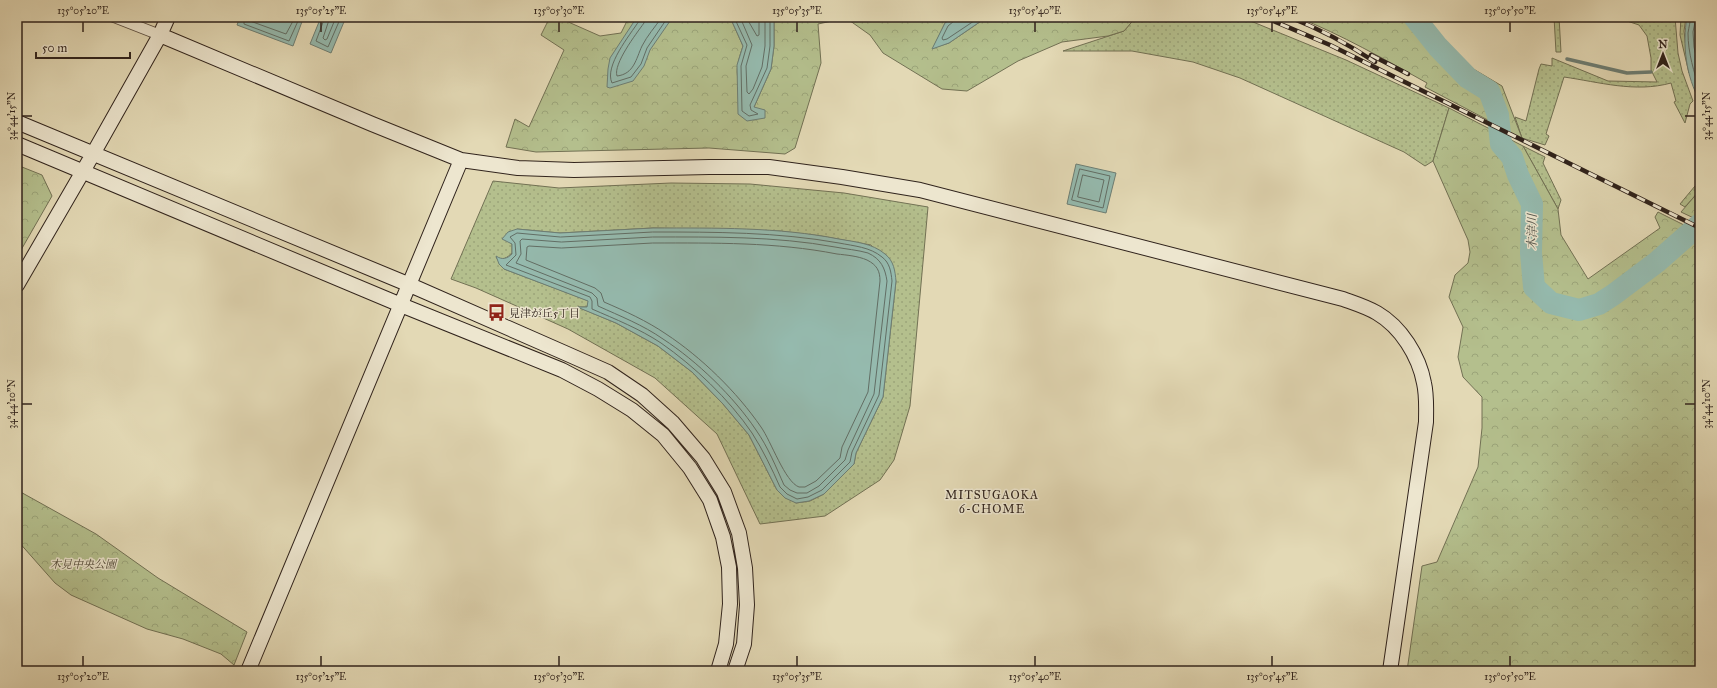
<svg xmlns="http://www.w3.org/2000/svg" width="1717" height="688" font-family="'IM FELL Great Primer','Noto Serif JP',serif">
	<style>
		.grass { fill: url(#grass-dots); stroke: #727154; fill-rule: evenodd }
		.forest { fill: url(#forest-crowns); stroke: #727154 }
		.water { fill: #95baae; stroke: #6d7e74 }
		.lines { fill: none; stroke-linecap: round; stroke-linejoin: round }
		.shore { stroke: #626e65; stroke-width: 1 }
		.stream { stroke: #6d7e74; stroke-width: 3.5 }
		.river { stroke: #95baae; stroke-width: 22 }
		.street-casing { stroke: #5d5042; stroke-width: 12 }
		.secondary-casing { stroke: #30231c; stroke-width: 16 }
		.street { stroke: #ede6cf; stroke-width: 10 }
		.secondary { stroke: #ede6cf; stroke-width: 14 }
		.rail-casing { stroke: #30231c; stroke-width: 4.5 }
		.rail { stroke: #ede6cf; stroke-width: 3; stroke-dasharray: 9; stroke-linecap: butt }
		.ticks { fill: none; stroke: #30231c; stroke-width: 1.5 }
		.labels { text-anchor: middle; stroke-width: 3; stroke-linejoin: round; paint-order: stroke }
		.poi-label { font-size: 11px; fill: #30231c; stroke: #ede6cf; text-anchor: start }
		.park-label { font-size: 11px; font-style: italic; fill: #514a38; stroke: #ede6cf }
		.water-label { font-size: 12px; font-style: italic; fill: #4e5048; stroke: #ede6cf }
		.neighbourhood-label { font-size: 12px; letter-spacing: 1px; fill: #30231c; stroke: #ede6cf }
		.neatline { fill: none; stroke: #30231c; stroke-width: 1.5 }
		.ticks-label { font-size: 10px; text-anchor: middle; fill: #30231c }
	</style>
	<defs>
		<pattern id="grass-dots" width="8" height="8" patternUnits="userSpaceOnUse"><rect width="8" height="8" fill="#b4bf8d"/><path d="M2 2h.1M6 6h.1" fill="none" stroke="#9ba479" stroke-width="1.8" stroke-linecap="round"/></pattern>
		<pattern id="forest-crowns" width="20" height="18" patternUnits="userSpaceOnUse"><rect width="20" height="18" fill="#b4bf8d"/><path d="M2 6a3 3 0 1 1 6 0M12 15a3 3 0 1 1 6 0" fill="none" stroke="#9ba479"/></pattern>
	</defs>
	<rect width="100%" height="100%" fill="#e3d9b5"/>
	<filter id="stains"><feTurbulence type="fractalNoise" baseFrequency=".005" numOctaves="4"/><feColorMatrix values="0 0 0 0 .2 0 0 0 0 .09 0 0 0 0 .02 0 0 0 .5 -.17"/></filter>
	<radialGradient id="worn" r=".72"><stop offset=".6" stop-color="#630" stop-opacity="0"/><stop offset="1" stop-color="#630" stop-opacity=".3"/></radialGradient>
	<!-- grass -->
	<path class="grass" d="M 1136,17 L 1236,17 L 1253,22 L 1346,60 L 1449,108 L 1433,161 L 1425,166 L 1404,152 L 1240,78 L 1193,62 L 1132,51 L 1063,51 L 1124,31 Z
		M 1554,17 L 1559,17 L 1561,52 L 1556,52 Z
		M 1615,17 L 1675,17 L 1678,53 L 1682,71 L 1693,101 L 1690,104 L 1685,123 L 1674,102 L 1676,101 L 1671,83 C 1635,93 1599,82 1564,77 L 1546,134 L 1549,136 L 1545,145 L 1522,138 L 1515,117 L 1526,121 L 1539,69 L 1541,64 L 1552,66 L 1552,58 L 1608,81 L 1657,82 L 1651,70 L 1651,58 L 1647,36 L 1639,25 Z
		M 1681,17 L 1686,17 L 1684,31 L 1689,73 L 1680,35 Z
		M 1523,146 L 1545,157 L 1543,163 L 1561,200 L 1558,209 Z
		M 1700,180 L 1700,190 L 1685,207 L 1680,204 Z
		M 493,181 L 559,188 L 671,183 L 750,184 L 844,193 L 928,207 L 910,406 L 894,460 L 880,480 L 825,516 L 760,524 L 717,434 L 655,378 L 568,329 L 476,288 L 451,279 ZM 653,228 L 780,231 L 821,236 L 871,245 L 896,281 L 883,397 L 856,453 L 854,464 L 824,494 L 810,501 L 796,503 L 777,490 L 749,435 L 723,404 L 692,372 L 658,346 L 616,323 L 578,307 L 587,307 L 589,301 L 504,269 L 496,257 C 502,261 507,258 512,253 L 512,244 L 508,241 L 517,229 L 560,233 Z"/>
	<!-- forest -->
	<path class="forest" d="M 550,17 L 557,17 L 600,36 L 621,33 L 629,17 L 730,17 L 743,46 C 732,78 737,80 754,107 L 771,69 L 774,46 L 774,17 L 953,17 L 945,23 L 933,48 L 949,43 L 987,17 L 1136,17 L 1124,31 L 1108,36 L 1062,42 L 1018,61 L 967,91 L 942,89 L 883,53 L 870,35 L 846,18 L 818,24 L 821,63 L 795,148 L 785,154 L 709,148 L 536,152 L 506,147 L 515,119 L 529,127 L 564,50 L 541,35 Z
		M 1297,17 L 1407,17 L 1444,62 L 1465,64 L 1502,86 L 1522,138 L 1425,87 L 1427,83 C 1384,59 1342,35 1297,17 Z
		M 1449,108 L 1523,146 L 1558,209 L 1561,235 L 1588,279 L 1660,228 L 1655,217 L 1658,212 L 1700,233 L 1700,671 L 1407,671 L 1422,566 L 1437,562 L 1478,467 L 1482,428 L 1482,397 L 1463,377 L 1458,357 L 1463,327 L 1449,297 L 1455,275 L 1468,263 L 1470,252 L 1468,240 L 1433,161 Z
		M 17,165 L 42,175 L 52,196 L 17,257 Z
		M 1700,190 L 1700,221 L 1681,212 Z
		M 17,490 L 96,534 L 158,578 L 247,632 L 234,665 L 221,654 L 183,639 L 147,629 L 71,595 L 55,583 L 17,540 Z"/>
	<!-- water -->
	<path class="water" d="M 240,17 L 298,17 L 303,19 L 293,46 L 237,25 Z
		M 321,17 L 346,17 L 331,53 L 310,44 Z
		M 637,17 L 675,17 L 670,21 L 650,50 L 644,66 L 633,81 L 610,88 L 607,87 L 608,69 L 610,58 Z
		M 730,17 L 774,17 L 774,46 L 771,69 L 754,107 L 765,110 L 765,118 L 747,121 L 738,114 L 737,65 L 743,46 Z
		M 953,17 L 987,17 L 949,43 L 932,49 L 945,23 Z
		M 1687,17 L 1700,17 L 1700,101 C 1686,77 1682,44 1687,17 Z
		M 1076,164 L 1116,173 L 1106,213 L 1067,204 Z
		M 653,228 C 715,228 778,227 839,239 C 855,242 872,243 885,254 C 894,261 895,271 896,281 L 883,397 L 856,453 L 854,464 L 824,494 L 809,501 L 796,503 L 785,498 L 777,490 L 749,435 L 723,404 L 692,372 L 658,346 L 616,323 L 577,307 L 587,307 L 588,301 L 504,269 L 499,264 L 496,256 C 502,260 507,259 512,254 L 512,244 L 502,239 L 508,232 L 517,229 L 560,233 Z"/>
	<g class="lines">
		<!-- shore -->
		<path class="shore" d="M 244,17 L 244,24 L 289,41 L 298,21 L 298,17
			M 249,17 L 250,21 L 286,34 L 293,21 L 293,17
			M 325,17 L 316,41 L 328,47 L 341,17
			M 330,17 L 323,38 L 325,40 L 327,39 L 336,17
			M 640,17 L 639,21 C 630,35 604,66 612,83 L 631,77 L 641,64 L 647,48 L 668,17
			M 645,17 L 644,23 C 636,34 613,64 617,76 C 634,74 636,59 642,46 C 647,36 655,27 662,17
			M 734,17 L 747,45 L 741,66 L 742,111 L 749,116 L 758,114 L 751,110 L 750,105 L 767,68 L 770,46 L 770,17
			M 740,17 L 752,45 L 746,66 L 747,92 L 749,94 L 753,89 L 762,67 L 765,46 L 765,17
			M 746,17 L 757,36 L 759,35 L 759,17
			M 955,17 L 954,21 L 948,26 L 942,38 L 943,40 L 947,39 L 980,17
			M 1691,17 C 1690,22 1689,27 1688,33 C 1688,53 1694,72 1700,91
			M 1696,17 L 1693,32 L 1694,47 L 1700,75
			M 1080,169 L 1110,176 L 1103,208 L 1072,200 Z
			M 1083,175 L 1104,180 L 1099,202 L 1078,197 Z
			M 653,232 C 715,232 778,232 839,243 C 854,246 870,247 882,257 C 890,263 891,272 892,281 L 879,395 L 852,452 L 850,462 L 822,490 L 808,497 L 797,499 L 787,494 L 780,487 C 772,469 763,450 752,433 C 729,399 694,366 661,343 C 640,329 615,319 592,309 L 592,301 L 590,297 L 506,265 L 516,255 L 515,243 L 510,237 L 517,233 L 560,237 Z
			M 653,237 C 713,237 775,236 835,247 C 845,249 858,250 868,253 C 881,259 885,268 887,281 L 874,394 L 848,450 L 845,460 L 819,486 L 807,493 L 797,493 L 790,490 L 784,485 C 776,467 768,447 756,430 C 734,397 697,361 663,339 C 643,325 620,316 598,306 L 597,298 L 592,293 L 516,263 L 521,254 L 520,241 L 522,239 L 561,242 Z
			M 653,243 C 714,243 776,242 837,254 C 846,255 858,256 867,260 C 877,265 880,271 880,281 L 868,392 L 842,447 L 840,458 L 816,481 L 805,487 L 799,487 C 785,482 771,441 761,427 C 737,392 701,357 666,334 C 647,321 625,311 604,302 L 601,293 L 595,288 L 526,260 L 527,247 L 529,246 L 561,248 Z"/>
		<!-- stream -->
		<path class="stream" d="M 1567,59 L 1627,73 L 1651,72"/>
		<!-- river -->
		<path class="river" d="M 1414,17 L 1438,47 L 1468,78 L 1489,91 L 1498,115 L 1501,144 L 1512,157 L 1518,175 L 1532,204 L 1531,253 L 1534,287 L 1551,303 L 1579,310 L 1599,304 L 1613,295 L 1657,262 L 1700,224"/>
		<defs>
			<path id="street" d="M 114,17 L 160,35"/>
			<path id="secondary" d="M 160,35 L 372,124 L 461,160 L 518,168 L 574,170 L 709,167 L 769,167 L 842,177 L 920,190 L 1343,299 C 1354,303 1367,307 1377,313 C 1401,327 1419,356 1424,383 C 1427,396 1426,409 1426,422 L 1390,671
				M 17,122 L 410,285 L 565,353 L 608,372 L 642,395 L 673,423 L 703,458 L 724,492 L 739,533 L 745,568 L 747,605 L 744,644 L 735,671
				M 17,144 L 401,305 L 562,370 L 598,389 L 632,410 L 663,435 L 690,468 L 710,500 L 723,537 L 729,567 L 730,604 L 726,644 L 718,671
				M 17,285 L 93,154 L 160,35 L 168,17
				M 248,671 L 461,160"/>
		</defs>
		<!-- street casing -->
		<use href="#street" class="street-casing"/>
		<!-- secondary casing -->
		<use href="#secondary" class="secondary-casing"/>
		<!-- street -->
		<use href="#street" class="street"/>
		<!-- secondary -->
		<use href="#secondary" class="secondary"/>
		<defs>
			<path id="rail" d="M 1264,17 L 1330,45 L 1700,228
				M 1289,17 C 1320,29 1348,44 1375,62
				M 1371,55 L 1408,74"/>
		</defs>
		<!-- rail casing -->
		<use href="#rail" class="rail-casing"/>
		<!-- rail -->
		<use href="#rail" class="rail"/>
	</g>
	<!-- ticks -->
	<path class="ticks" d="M 83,22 L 83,32M 321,22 L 321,32M 559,22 L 559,32M 797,22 L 797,32M 1035,22 L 1035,32M 1272,22 L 1272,32M 1510,22 L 1510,32M 22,116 L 32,116M 1685,116 L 1695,116M 22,404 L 32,404M 1685,404 L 1695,404M 83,656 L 83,666M 321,656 L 321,666M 559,656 L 559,666M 797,656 L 797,666M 1035,656 L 1035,666M 1272,656 L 1272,666M 1510,656 L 1510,666"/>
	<!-- icons -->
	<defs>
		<symbol id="bus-bare" viewBox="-9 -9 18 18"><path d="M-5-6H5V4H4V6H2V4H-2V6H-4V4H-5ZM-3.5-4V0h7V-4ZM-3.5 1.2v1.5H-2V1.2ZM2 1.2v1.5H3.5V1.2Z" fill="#8f2418" stroke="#ede6cf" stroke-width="2.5" paint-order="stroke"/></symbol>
	</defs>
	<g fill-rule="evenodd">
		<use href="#bus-bare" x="484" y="300" width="25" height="25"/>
	</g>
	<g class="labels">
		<!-- poi labels -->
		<g class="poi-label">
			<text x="509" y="317">見津が丘5丁目</text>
		</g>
		<!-- park labels -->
		<g class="park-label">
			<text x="83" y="568">木見中央公園</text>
		</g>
		<!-- water labels -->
		<g class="water-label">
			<text transform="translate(1532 232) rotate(-89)" y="4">木津川</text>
		</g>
		<!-- neighbourhood labels -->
		<g class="neighbourhood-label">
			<text x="992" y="499">MITSUGAOKA<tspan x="992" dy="14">6-CHOME</tspan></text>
		</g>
	</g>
	<!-- margin -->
	<rect width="1717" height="688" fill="none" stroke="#e3d9b5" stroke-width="44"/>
	<!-- north arrow -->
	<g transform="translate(1663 54)" stroke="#ede6cf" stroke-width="3" paint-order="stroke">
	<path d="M0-3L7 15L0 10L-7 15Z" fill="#30231c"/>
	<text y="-6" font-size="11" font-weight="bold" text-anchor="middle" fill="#30231c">N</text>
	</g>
	<!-- scale -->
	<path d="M36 52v6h94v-6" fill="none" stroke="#30231c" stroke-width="2"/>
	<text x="42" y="52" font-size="12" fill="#30231c" stroke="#ede6cf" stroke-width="3" paint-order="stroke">50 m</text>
	<rect x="22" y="22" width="1673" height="644" class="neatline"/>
	<g class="ticks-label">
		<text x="83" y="14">135°05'20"E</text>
		<text x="321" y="14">135°05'25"E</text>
		<text x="559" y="14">135°05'30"E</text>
		<text x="797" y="14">135°05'35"E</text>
		<text x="1035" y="14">135°05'40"E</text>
		<text x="1272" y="14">135°05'45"E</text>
		<text x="1510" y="14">135°05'50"E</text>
		<text transform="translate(11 116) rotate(-90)" y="4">34°44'15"N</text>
		<text transform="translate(1706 116) rotate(-90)" y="4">34°44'15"N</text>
		<text transform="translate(11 404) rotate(-90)" y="4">34°44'10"N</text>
		<text transform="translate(1706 404) rotate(-90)" y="4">34°44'10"N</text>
		<text x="83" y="680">135°05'20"E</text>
		<text x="321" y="680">135°05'25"E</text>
		<text x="559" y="680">135°05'30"E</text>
		<text x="797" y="680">135°05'35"E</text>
		<text x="1035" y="680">135°05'40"E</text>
		<text x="1272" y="680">135°05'45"E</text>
		<text x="1510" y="680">135°05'50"E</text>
	</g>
	<rect width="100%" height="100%" filter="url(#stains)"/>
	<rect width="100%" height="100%" fill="url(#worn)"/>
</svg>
